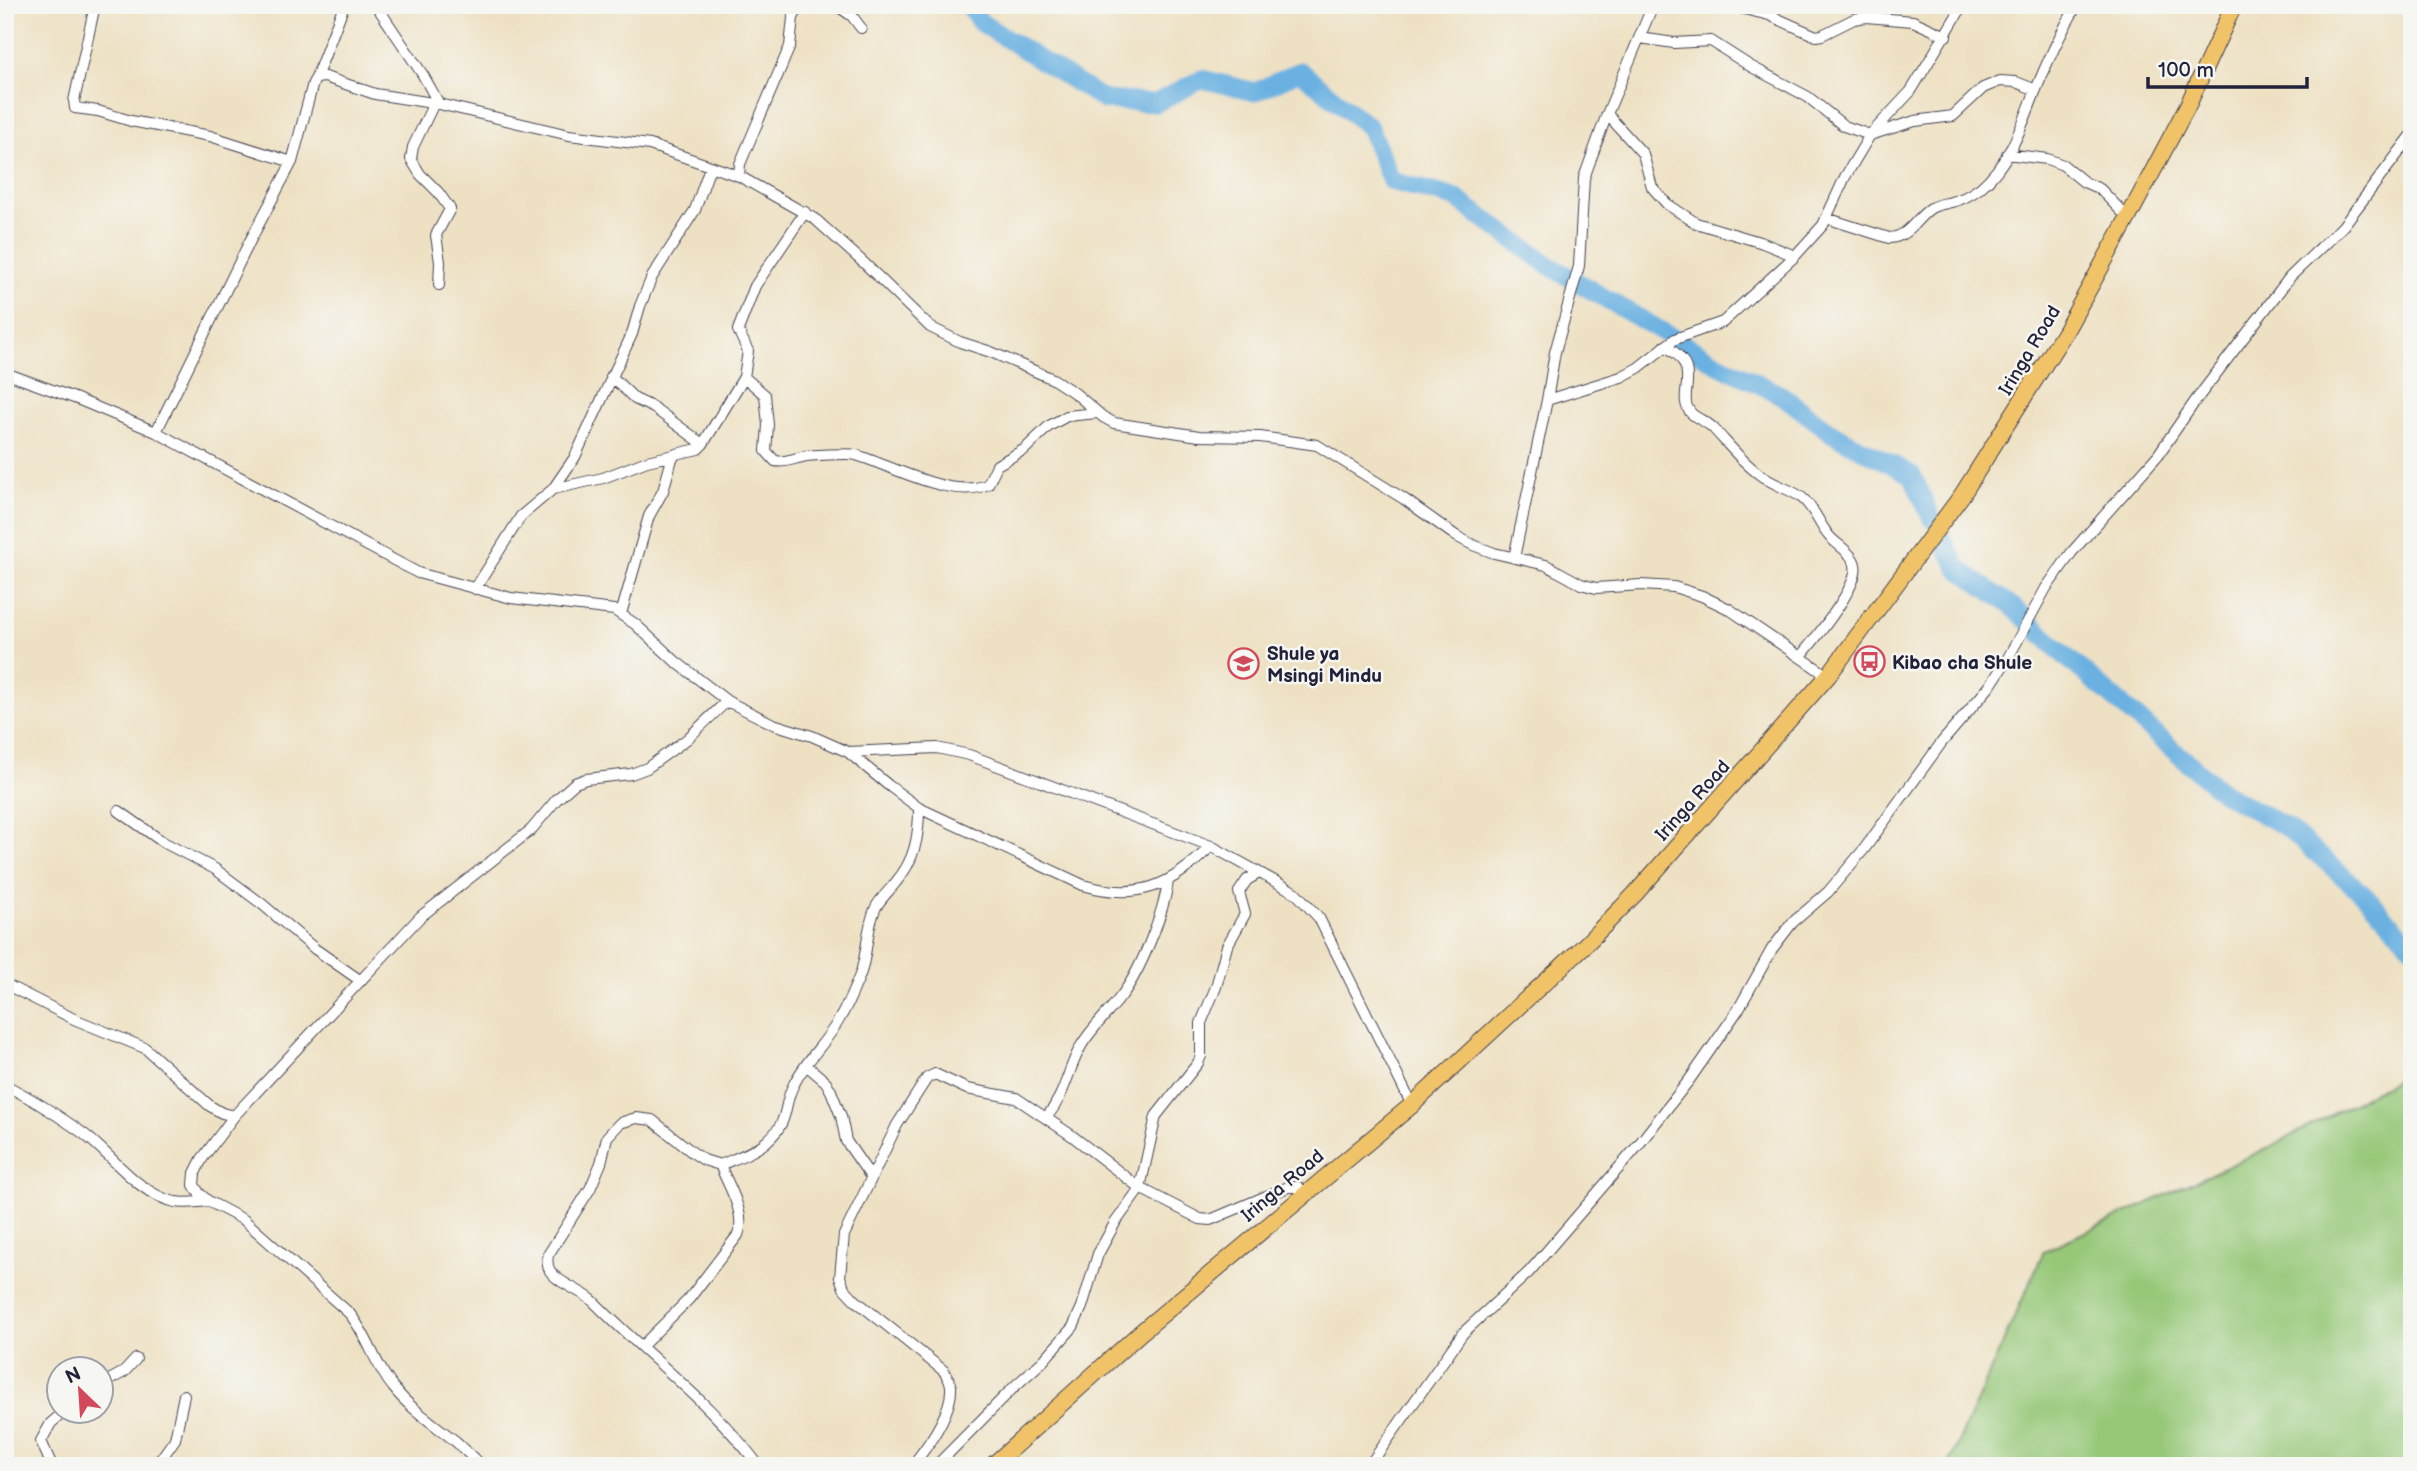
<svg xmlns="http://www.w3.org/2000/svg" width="2417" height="1471" font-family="'Balsamiq Sans',sans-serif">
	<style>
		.green { fill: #96c878; stroke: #5c755a; stroke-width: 2 }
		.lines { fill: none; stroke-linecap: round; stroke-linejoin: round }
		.river { stroke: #6ab1e1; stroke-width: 19 }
		.minor-casing { stroke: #413f4f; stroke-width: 12 }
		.trunk-casing { stroke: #413f4f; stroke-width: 18 }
		.minor { stroke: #fff; stroke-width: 10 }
		.trunk { stroke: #f1c369; stroke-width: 16 }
		.labels { text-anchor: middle; stroke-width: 5; stroke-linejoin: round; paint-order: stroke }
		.street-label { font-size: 19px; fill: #22223b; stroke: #f6f6f2 }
		.poi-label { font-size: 19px; font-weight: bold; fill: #22223b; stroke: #f6f6f2; text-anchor: start }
	</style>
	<rect width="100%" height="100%" fill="#f6f6f2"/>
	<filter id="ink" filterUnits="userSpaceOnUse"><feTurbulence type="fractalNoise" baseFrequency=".0143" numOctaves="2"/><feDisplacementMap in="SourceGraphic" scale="14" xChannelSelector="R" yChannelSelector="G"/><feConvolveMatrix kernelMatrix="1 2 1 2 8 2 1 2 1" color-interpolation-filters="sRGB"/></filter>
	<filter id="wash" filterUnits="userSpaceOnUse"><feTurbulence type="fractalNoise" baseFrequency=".00686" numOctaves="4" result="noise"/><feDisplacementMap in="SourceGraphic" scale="28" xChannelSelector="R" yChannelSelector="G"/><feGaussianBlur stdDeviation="1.57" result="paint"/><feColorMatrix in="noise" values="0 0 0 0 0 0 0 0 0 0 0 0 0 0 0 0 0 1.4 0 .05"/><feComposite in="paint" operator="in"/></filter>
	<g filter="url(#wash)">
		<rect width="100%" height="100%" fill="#eee1c3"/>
		<!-- green -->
		<path class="green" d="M 2412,1072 L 2412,1466 L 1948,1466 L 2044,1251 L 2274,1145 Z"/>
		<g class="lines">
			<!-- river -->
			<path class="river" d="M 969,5 L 980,22 L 1104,100 L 1156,103 L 1202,79 L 1255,92 L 1300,71 L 1369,127 L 1391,181 L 1455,198 L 1550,266 L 1716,363 L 1783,396 L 1833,434 L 1912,475 L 1932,519
				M 1942,539 L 1959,569 L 2013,607 L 2064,655 L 2222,792 L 2289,829 L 2362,893 L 2412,945"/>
		</g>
	</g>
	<g filter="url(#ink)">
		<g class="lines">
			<defs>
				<path id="minor" d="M 95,5 L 74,101 L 75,108 L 98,111 L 131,121 L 210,136 L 292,162
					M 376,5 L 423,75 L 439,104
					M 836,5 L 852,16 L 861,28
					M 1728,5 L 1769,15 L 1816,36 L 1822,35 L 1854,19 L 1866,17 L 1913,21 L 1946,36
					M 1640,38 L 1674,43 L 1711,41 L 1750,66 L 1808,97 L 1844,126 L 1870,135 L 1915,121 L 1953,116 L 1983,88 L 2000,81 L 2016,82 L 2036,90
					M 316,78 L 344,5
					M 434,103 L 413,147 L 411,159 L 420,174 L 438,192 L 450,209 L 436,235 L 440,262 L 439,285
					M 1607,114 L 1643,154 L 1652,187 L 1667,204 L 1696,223 L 1763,243 L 1795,256
					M 2007,154 L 2047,159 L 2063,165 L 2084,182 L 2100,189 L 2128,218
					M 739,176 L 740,164 L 745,152 L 790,46 L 793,18 L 798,8 L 804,5
					M 1826,218 L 1889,238 C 1909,237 1915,219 1931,208 C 1938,204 1944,204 1951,202 C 1961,200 1972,194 1980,188 C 2009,164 2022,126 2035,92 C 2047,62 2061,32 2077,5
					M 1665,346 C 1707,369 1673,396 1692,414 C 1699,420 1708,422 1714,429 C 1728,444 1741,461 1759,474 C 1771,484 1788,488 1801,497 C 1814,507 1819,524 1829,536 C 1836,544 1846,549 1852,558 C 1855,562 1856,568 1855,573 C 1851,595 1815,639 1800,657
					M 5,373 L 77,399 L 156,432 L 418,573 L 511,598 L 614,610 L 635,624 L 675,661 L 727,701 L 773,724 L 812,736 L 848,752 L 888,785 L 919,808 L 1083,885 C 1138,901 1172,886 1211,846
					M 611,376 L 635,399 L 654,408 L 703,444
					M 744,377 L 765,395 L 768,425 L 766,451 L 775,461 C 786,463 792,459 802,457 C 808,455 851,453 856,455 C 890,465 954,501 988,484 L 997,465 L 1025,449 L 1049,426 L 1067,416 L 1097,413
					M 1547,400 L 1621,377 L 1638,368 L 1675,339 L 1723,322 L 1795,256 L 1823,225 L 1845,177 L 1870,135 L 1911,91 L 1963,5
					M 156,432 L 250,241 L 292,162 L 313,83 L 316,78 L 325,77 L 375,94 L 439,104 L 569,135 L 650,145 L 739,176 L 815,219 L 864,263 L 930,327 L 960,342 L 991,352 L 1053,379 L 1076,394 L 1103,417 L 1114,423 L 1199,436 L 1260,437 L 1317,445 L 1404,499 L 1456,536 L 1473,545 L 1494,553 L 1546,565 L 1581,584 L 1596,588 L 1641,585 L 1674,587 L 1702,596 L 1729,609 L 1828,676
					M 553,489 L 603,478 L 647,461 L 674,455
					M 1514,558 L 1547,400 L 1555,352 L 1579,266 L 1584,178 L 1607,114 L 1653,5
					M 475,589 L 521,516 L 553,489 L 575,457 L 632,334 L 640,306 L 652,277 L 695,210 L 710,167
					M 621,614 L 649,516 L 663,491 L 672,459 L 676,454 L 698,449 L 703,444 L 744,377 L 748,351 L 738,330 L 755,286 L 805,212
					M 848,752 L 937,748 L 969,755 L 1211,846 L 1296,893 L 1319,918 L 1412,1105
					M 119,811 L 163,842 L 215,869 L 262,904 L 315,949 L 361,981
					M 5,984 L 74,1019 L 145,1048 L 210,1106 L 222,1113 L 234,1116
					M 806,1065 L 826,1082 L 831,1091 L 841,1116 L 846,1141 L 871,1177
					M 5,1085 C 33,1099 59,1116 84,1134 C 113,1156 138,1194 175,1202 C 186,1204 197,1202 208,1201
					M 1046,1118 C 1066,1094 1067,1071 1081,1046 C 1092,1027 1109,1013 1122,995 C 1141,970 1164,912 1168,881
					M 642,1346 L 689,1299 L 738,1235 C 747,1214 728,1185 720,1165
					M 102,1384 L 124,1372 L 136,1359
					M 52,1466 L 41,1441 L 51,1423 L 64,1412
					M 156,1466 L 175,1439 L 184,1395
					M 482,1466 C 472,1458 464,1448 454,1440 C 433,1423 410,1409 393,1387 C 374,1364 368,1335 349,1313 L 244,1220 L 208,1201 L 199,1193 L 194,1185 L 195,1173 L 202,1159 L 234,1116 L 420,917 L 531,830 L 557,799 L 575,783 L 586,779 L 631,774 L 647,768 L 687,739 L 727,701
					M 759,1466 C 713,1404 648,1357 594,1302 C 582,1290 560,1285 550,1271 C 547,1266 547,1261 548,1255 L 590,1189 L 601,1163 L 607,1137 L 620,1123 L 636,1118 L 652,1120 L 692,1152 L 704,1160 L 720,1165 C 736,1158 755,1152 767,1141 C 791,1120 782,1106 794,1084 C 806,1060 827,1042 840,1018 C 848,1005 854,989 860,975 C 868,953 866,928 876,907 C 881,898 890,890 896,882 C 915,860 919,836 919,808
					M 912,1466 C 928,1446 953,1412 951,1386 C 951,1381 946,1376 944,1371 L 855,1300 L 844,1288 L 840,1277 L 844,1235 L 897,1125 L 927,1078 L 935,1074 L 967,1089 L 1016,1098 L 1071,1135 L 1140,1188 L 1200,1219 L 1210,1220 L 1288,1187 L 1298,1187 L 1305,1192
					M 936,1466 L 1015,1386 L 1043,1361 L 1073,1327 L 1082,1307 L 1098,1254 L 1115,1223 L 1140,1188 L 1156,1116 L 1198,1063 L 1201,1056 L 1201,1023 L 1216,987 L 1227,946 L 1245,914 L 1239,892 L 1247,880 L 1259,873
					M 1369,1466 L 1463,1333 L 1529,1272 L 1636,1148 L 1690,1079 L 1738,1010 L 1772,949 L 1792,923 L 1828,892 L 1865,848 L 1942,742 L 1990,686 L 2008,658 L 2046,588 L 2072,552 L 2158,455 L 2196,400 L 2290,277 L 2343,226 L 2412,135"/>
				<path id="trunk" d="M 992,1466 L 1140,1333 L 1412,1105 L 1584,946 L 1635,894 L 1828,676 L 1962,495 L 2065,332 L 2128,218 L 2188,105 L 2234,5"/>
			</defs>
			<!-- minor casing -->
			<use href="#minor" class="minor-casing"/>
			<!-- trunk casing -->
			<use href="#trunk" class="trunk-casing"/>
			<!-- minor -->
			<use href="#minor" class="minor"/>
			<!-- trunk -->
			<use href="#trunk" class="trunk"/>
		</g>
	</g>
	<!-- icons -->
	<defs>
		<symbol id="bus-ring" viewBox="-11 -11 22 22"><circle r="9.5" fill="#f6f6f2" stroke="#d1495b" stroke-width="1.5"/><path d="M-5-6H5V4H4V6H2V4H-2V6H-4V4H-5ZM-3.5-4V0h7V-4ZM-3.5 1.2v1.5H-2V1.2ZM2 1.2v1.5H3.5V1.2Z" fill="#d1495b"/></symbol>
		<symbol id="school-ring" viewBox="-11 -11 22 22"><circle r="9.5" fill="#f6f6f2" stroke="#d1495b" stroke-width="1.5"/><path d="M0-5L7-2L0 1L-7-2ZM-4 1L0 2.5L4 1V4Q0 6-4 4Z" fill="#d1495b"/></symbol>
	</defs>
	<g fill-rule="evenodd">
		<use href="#bus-ring" x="1852" y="644" width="35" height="35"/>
		<use href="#school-ring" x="1226" y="646" width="35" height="35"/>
	</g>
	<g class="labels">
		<!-- street labels -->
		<g class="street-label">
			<text transform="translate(2029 350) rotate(-59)" y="7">Iringa Road</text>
			<text transform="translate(1692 800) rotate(-48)" y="7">Iringa Road</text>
			<text transform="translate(1282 1185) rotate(-40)" y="7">Iringa Road</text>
		</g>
		<!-- poi labels -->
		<g class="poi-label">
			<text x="1267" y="660">Shule ya<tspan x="1267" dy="22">Msingi Mindu</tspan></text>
			<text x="1892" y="669">Kibao cha Shule</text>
		</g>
	</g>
	<!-- margin -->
	<rect width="2417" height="1471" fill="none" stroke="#f6f6f2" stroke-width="28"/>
	<!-- north arrow -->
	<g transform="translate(80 1390) rotate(335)"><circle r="33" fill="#f6f6f2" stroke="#a1a1a9" stroke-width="2"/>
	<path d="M0-5L12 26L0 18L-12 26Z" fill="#d1495b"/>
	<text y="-10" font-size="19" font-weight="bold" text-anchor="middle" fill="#22223b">N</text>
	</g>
	<!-- scale -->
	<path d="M2148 77v10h159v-10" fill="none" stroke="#22223b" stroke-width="3.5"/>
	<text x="2158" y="77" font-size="21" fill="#22223b" stroke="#f6f6f2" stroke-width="5" paint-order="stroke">100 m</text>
</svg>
